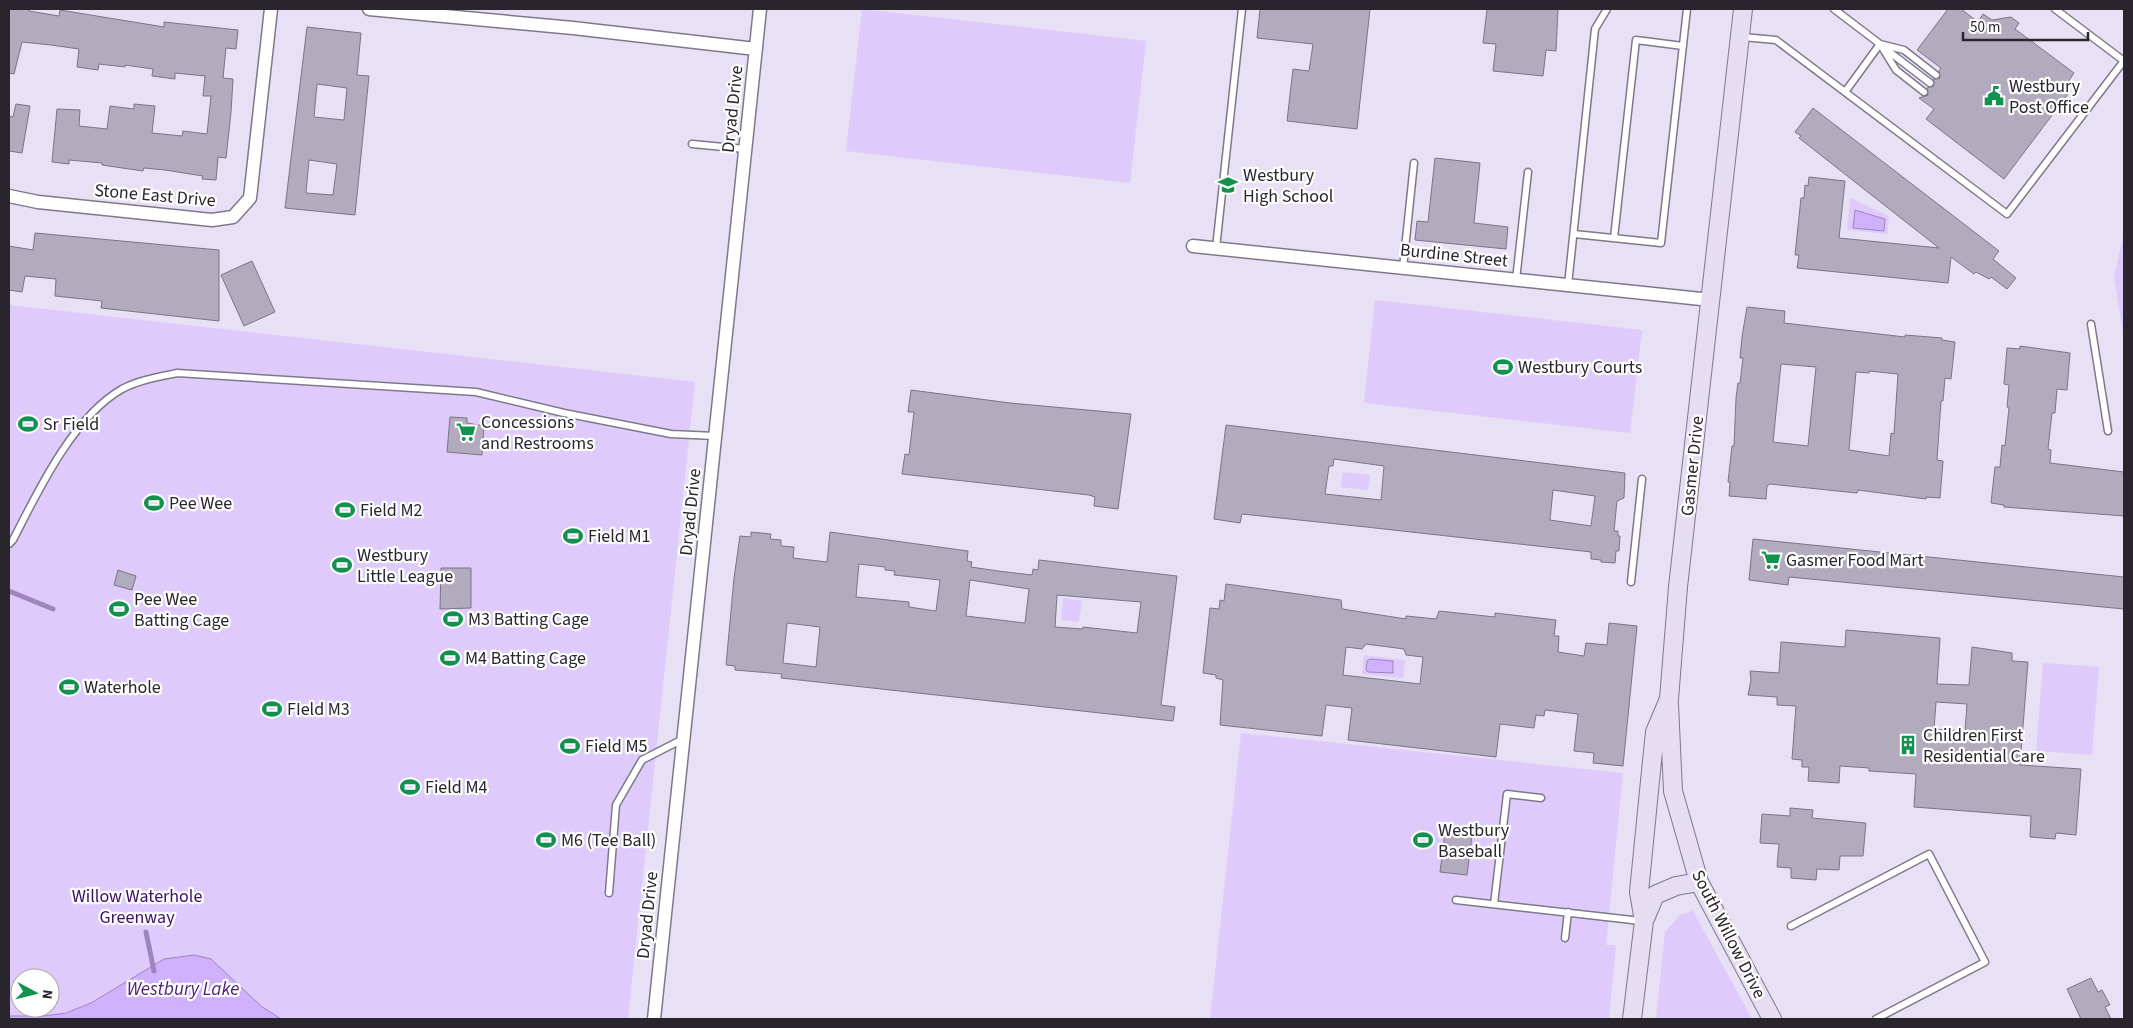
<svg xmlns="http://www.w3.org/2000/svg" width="2133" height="1028" font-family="'Source Sans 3',sans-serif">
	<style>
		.green { fill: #decbfb; fill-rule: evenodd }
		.water { fill: #cfb0fb; stroke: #9d86bd }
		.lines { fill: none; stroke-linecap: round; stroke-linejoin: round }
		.stream { stroke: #9d86bd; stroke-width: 5 }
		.building { fill: #b2abbe; stroke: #7b7486; fill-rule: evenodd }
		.lane-casing { stroke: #7f788a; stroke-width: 9 }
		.street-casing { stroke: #7f788a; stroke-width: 15 }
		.secondary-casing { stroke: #7f788a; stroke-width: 20 }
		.lane { stroke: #fff; stroke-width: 6 }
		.street { stroke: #fff; stroke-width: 12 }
		.secondary { stroke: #e6ddf2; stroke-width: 18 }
		.labels { text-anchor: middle; stroke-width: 4.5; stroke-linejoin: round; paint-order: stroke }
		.poi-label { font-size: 18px; fill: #28252d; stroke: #fff; text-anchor: start }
		.street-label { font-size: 18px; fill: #28252d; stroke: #fff }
		.park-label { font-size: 18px; fill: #3d0e65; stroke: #fff }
		.water-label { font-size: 19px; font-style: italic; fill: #4a1f74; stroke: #fff }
	</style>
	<rect width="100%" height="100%" fill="#e8e0f4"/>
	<!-- green -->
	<path class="green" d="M 862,9 L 1146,41 L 1130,183 L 846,151 Z
		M 1850,198 L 1889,216 L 1887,234 L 1847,230 Z
		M 2124,233 L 2124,339 L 2114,277 Z
		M 1375,300 L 1642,330 L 1630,433 L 1364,403 Z
		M 9,305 L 695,382 L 628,1019 L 9,1019 ZM 20,978 L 50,978 L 50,1008 L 20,1008 Z
		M 1343,472 L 1370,475 L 1368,490 L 1341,487 Z
		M 1063,598 L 1082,601 L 1079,622 L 1061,620 Z
		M 1364,655 L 1405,660 L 1403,678 L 1362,674 Z
		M 2043,663 L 2099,667 L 2092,755 L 2036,751 Z
		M 1241,733 L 1623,773 L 1606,945 L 1616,945 L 1609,1019 L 1210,1019 Z
		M 1692,911 L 1693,911 L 1752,1019 L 1656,1019 L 1665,932 L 1680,915 Z"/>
	<!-- water -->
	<path class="water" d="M 1855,210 L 1885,219 L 1884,231 L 1853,228 Z
		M 1370,659 L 1393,661 L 1393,673 L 1368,672 L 1366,670 L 1367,661 Z
		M 194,955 L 211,959 L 261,1006 L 281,1019 L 9,1019 L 9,1016 L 44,1016 L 66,1013 L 91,1003 L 164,959 Z"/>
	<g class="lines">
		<!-- stream -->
		<path class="stream" d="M 9,591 L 53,609
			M 146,932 L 154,971"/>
	</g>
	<!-- building -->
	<path class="building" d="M 9,9 L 30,9 L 29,11 L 59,16 L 60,10 L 164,27 L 164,22 L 238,30 L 236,49 L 226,48 L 223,78 L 233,79 L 231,112 L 226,158 L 218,157 L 216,180 L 202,179 L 203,176 L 165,170 L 144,168 L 143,171 L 102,165 L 102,163 L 69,160 L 69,164 L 52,162 L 57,109 L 80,110 L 79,126 L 107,129 L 110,106 L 134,109 L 134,104 L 155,106 L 152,133 L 182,136 L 183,131 L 207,134 L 211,96 L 203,96 L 205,76 L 175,73 L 175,79 L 152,76 L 153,69 L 125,65 L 125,67 L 99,64 L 98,70 L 77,67 L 79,49 L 51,45 L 22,42 L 14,74 L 9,73 Z
		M 1260,9 L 1370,9 L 1357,129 L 1287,121 L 1293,69 L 1309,71 L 1313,44 L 1257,38 Z
		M 1487,9 L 1558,9 L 1556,51 L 1546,50 L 1543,76 L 1493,71 L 1496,44 L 1483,43 Z
		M 1948,9 L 1961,9 L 1978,22 L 1983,14 L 1992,20 L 2011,17 L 2019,23 L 2015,29 L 2074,73 L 2063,89 L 2068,94 L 2004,179 L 1926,119 L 1934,109 L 1919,98 L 1928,95 L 1927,88 L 1934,86 L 1933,79 L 1940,78 L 1939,71 L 1941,68 L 1917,50 Z
		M 307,27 L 361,33 L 357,75 L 369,76 L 355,215 L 285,208 ZM 317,84 L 347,88 L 344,120 L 314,117 ZM 309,160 L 337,164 L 333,195 L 306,193 Z
		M 16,104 L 30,106 L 22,153 L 9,151 L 9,116 L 13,117 Z
		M 1813,108 L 1999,251 L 1993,259 L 2016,278 L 2007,289 L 1991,277 L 1989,279 L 1976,272 L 1974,274 L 1951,257 L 1948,283 L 1797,268 L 1799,255 L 1795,255 L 1801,198 L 1804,198 L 1805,185 L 1808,186 L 1809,177 L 1845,181 L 1839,238 L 1939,248 L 1799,138 L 1801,136 L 1795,132 Z
		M 1435,158 L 1480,163 L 1474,223 L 1508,227 L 1506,249 L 1415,240 L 1417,221 L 1428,222 Z
		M 35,233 L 219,250 L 219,321 L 101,308 L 102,301 L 55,296 L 56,279 L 25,276 L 22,292 L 9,290 L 9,246 L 33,250 Z
		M 252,261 L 275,312 L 244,326 L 221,275 Z
		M 1747,307 L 1785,311 L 1784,323 L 1905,337 L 1905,335 L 1942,338 L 1942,340 L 1955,342 L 1951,379 L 1945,378 L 1943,401 L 1941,401 L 1937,460 L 1943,461 L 1940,498 L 1926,497 L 1926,499 L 1858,490 L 1857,493 L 1770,484 L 1767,486 L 1766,499 L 1729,496 L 1730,482 L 1728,482 L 1732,446 L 1734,446 L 1736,398 L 1738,383 L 1740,383 L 1743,358 L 1740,358 L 1742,337 ZM 1781,364 L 1816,367 L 1808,446 L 1773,442 ZM 1869,371 L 1898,374 L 1894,434 L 1891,433 L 1889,456 L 1849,450 L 1856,372 L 1869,373 Z
		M 2020,346 L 2070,353 L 2067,390 L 2057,389 L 2055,413 L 2052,413 L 2048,449 L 2051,450 L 2050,463 L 2124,472 L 2124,516 L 2004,507 L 2004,505 L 1991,503 L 1995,467 L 2000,467 L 2002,445 L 2005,446 L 2009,408 L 2007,407 L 2009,385 L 2004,384 L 2007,348 L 2020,349 Z
		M 911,390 L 1010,403 L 1131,414 L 1118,509 L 1094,506 L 1095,497 L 1089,495 L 902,474 L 905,454 L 909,455 L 914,412 L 908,412 Z
		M 450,417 L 467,418 L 467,423 L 484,426 L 482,455 L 447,452 Z
		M 1226,425 L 1625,473 L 1624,498 L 1617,501 L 1614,531 L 1618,531 L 1618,536 L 1620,536 L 1619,551 L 1616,551 L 1615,563 L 1601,562 L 1601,560 L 1591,559 L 1591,552 L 1366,527 L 1242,514 L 1240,523 L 1214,519 ZM 1334,459 L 1384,466 L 1381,500 L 1325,494 L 1329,466 L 1333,466 ZM 1553,490 L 1595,496 L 1591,526 L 1550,520 Z
		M 751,532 L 771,534 L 770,539 L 781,540 L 781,546 L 794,547 L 793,558 L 827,562 L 830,532 L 968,551 L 967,561 L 972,562 L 971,567 L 998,571 L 1032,575 L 1033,569 L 1038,570 L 1039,560 L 1177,576 L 1161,705 L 1175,707 L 1173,721 L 781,678 L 782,674 L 735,670 L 735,666 L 726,665 L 734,578 L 740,536 L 751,537 ZM 859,564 L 885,567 L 885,570 L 895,571 L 894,575 L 940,580 L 936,611 L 909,607 L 909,602 L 856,597 ZM 970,580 L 1029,589 L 1025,623 L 966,616 ZM 1057,595 L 1141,602 L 1137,633 L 1083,627 L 1083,629 L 1055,627 ZM 787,623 L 820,627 L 816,667 L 783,663 Z
		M 1753,539 L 2124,577 L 2124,609 L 1789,577 L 1788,585 L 1749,580 Z
		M 441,568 L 471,568 L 471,608 L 440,609 Z
		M 118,570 L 136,576 L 132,590 L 114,585 Z
		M 1226,584 L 1341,600 L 1342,609 L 1406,619 L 1406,616 L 1436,619 L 1439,611 L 1495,617 L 1495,613 L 1556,620 L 1554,636 L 1559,636 L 1558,652 L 1584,656 L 1586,643 L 1607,645 L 1609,623 L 1637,626 L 1623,766 L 1593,763 L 1594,753 L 1574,751 L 1578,714 L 1545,710 L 1544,716 L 1536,715 L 1534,728 L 1500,724 L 1496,757 L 1348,740 L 1352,708 L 1326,705 L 1322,736 L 1220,725 L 1223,680 L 1216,678 L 1216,675 L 1203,673 L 1210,608 L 1219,609 L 1220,600 L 1224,601 ZM 1366,644 L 1404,649 L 1406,655 L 1423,657 L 1420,684 L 1343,675 L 1346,647 L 1362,649 Z
		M 1846,630 L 1940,638 L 1937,684 L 1969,685 L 1972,647 L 2012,653 L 2012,661 L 2028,662 L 2020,765 L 2081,769 L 2076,835 L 2056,833 L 2055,839 L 2030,837 L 2031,816 L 1914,807 L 1916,774 L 1869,771 L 1869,768 L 1840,766 L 1839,783 L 1808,781 L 1809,767 L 1802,767 L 1802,760 L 1792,759 L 1796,706 L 1777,705 L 1777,697 L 1748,695 L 1751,680 L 1750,671 L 1779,673 L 1781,642 L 1845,647 ZM 1936,702 L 1967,704 L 1965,731 L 1934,729 Z
		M 1790,808 L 1813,810 L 1812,818 L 1866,823 L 1863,856 L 1840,856 L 1839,870 L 1817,869 L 1816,880 L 1791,878 L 1791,868 L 1777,867 L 1779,844 L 1760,843 L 1762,814 L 1790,816 Z
		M 1445,833 L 1472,835 L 1467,875 L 1440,872 Z
		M 2091,978 L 2098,992 L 2102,990 L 2110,1005 L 2105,1007 L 2111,1019 L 2081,1019 L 2067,989 Z"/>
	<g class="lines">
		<defs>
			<path id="lane" d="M 1834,9 L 1880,44 L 1845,92
				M 2055,9 L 2124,61
				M 1742,37 L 1776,40 L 2007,214 L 2123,62
				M 1880,44 L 1896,70 L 1924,92
				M 1880,44 L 1904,50 L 1936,75
				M 1883,47 L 1930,83
				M 692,144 L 745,149
				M 1574,234 L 1661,243 L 1687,9
				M 1614,238 L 1636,40 L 1683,46
				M 1216,248 L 1242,9
				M 1403,268 L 1414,163
				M 1516,280 L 1528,172
				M 1568,285 L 1595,29 L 1607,9
				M 2091,324 L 2108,431
				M 9,544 L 13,540 C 38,491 73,417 122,389 C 139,380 158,377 177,373 L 476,392 L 564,413 L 671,434 L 715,436
				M 1631,582 L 1642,479
				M 609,893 L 616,805 L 642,760 L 683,739
				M 1456,900 L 1641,921
				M 1494,904 L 1507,794 L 1541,798
				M 1791,926 L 1929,854 L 1985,962 L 1876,1019
				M 1565,938 L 1568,912"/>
			<path id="street" d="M 369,9 L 573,28 L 756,49
				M 9,196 L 38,202 L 212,220 L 233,217 L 250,198 L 271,9
				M 1193,246 L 1711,300
				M 654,1019 L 760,9"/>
			<path id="secondary" d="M 1669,704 L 1673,791 L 1699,882 L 1772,1019
				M 1644,921 L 1639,892 L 1652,761 L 1655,732 L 1669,699 L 1678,587 L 1743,9
				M 1632,1019 L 1644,921 L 1655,895 L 1676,886 L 1699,882"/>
		</defs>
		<!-- lane casing -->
		<use href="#lane" class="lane-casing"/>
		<!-- street casing -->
		<use href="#street" class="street-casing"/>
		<!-- secondary casing -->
		<use href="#secondary" class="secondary-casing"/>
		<!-- lane -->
		<use href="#lane" class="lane"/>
		<!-- street -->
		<use href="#street" class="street"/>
		<!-- secondary -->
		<use href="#secondary" class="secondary"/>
	</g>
	<!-- icons -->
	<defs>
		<symbol id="civic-bare" viewBox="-9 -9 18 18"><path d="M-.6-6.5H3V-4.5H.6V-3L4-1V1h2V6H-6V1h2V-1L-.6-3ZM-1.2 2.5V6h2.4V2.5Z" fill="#13914e" stroke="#fff" stroke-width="2.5" paint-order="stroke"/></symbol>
		<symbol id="school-bare" viewBox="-9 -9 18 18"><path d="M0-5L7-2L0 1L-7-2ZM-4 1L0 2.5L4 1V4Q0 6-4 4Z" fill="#13914e" stroke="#fff" stroke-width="2.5" paint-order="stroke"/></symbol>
		<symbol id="stadium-bare" viewBox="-9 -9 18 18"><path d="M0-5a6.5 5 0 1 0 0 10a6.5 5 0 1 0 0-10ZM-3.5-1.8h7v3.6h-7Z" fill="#13914e" stroke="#fff" stroke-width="2.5" paint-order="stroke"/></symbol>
		<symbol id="supermarket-bare" viewBox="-9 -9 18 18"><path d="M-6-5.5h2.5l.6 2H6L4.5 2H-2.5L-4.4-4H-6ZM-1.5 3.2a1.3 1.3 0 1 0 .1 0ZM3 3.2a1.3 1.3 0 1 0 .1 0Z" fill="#13914e" stroke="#fff" stroke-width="2.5" paint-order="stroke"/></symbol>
		<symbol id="building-bare" viewBox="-9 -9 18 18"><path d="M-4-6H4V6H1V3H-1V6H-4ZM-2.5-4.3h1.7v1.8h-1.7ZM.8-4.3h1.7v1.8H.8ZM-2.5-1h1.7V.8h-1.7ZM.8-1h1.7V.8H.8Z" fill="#13914e" stroke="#fff" stroke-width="2.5" paint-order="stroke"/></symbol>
	</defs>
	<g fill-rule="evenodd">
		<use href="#civic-bare" x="1980" y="82" width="28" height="28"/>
		<use href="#school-bare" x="1214" y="171" width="28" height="28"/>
		<use href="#stadium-bare" x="1489" y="353" width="28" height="28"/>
		<use href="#stadium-bare" x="14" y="410" width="28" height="28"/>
		<use href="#supermarket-bare" x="452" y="418" width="28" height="28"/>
		<use href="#stadium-bare" x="140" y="489" width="28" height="28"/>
		<use href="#stadium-bare" x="331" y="496" width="28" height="28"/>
		<use href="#stadium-bare" x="559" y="522" width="28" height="28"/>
		<use href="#supermarket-bare" x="1757" y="546" width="28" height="28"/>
		<use href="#stadium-bare" x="328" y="551" width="28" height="28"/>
		<use href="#stadium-bare" x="105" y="595" width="28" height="28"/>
		<use href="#stadium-bare" x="439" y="605" width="28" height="28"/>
		<use href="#stadium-bare" x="436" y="644" width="28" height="28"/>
		<use href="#stadium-bare" x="55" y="673" width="28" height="28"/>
		<use href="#stadium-bare" x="258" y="695" width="28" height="28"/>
		<use href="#building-bare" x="1894" y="731" width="28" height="28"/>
		<use href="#stadium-bare" x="556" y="732" width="28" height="28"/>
		<use href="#stadium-bare" x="396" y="773" width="28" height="28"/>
		<use href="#stadium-bare" x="532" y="826" width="28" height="28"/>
		<use href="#stadium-bare" x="1409" y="826" width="28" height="28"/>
	</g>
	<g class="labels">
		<!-- poi labels -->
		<g class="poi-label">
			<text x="2009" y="92">Westbury<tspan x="2009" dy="21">Post Office</tspan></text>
			<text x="1243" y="181">Westbury<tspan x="1243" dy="21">High School</tspan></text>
			<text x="1518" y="373">Westbury Courts</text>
			<text x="481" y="428">Concessions<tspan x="481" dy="21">and Restrooms</tspan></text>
			<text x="43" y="430">Sr Field</text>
			<text x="169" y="509">Pee Wee</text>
			<text x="360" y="516">Field M2</text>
			<text x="588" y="542">Field M1</text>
			<text x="357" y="561">Westbury<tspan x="357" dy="21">Little League</tspan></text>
			<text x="1786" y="566">Gasmer Food Mart</text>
			<text x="134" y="605">Pee Wee<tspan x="134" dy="21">Batting Cage</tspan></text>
			<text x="468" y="625">M3 Batting Cage</text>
			<text x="465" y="664">M4 Batting Cage</text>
			<text x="84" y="693">Waterhole</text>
			<text x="287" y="715">FIeld M3</text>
			<text x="1923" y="741">Children First<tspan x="1923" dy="21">Residential Care</tspan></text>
			<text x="585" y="752">Field M5</text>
			<text x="425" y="793">Field M4</text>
			<text x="1438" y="836">Westbury<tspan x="1438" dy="21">Baseball</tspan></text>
			<text x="561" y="846">M6 (Tee Ball)</text>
		</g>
		<!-- street labels -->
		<g class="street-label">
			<text transform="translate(732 109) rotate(-84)" y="6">Dryad Drive</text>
			<text transform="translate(155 195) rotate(5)" y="6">Stone East Drive</text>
			<text transform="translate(1454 255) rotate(6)" y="6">Burdine Street</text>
			<text transform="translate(1692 466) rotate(-84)" y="6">Gasmer Drive</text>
			<text transform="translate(690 512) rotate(-84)" y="6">Dryad Drive</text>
			<text transform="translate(647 915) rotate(-84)" y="6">Dryad Drive</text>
			<text transform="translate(1729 934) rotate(63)" y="6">South Willow Drive</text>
		</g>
		<!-- park labels -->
		<g class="park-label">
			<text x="137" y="902">Willow Waterhole<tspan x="137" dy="21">Greenway</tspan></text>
		</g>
		<!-- water labels -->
		<g class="water-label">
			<text x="183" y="995">Westbury Lake</text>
		</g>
	</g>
	<!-- border -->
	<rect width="2133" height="1028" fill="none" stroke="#28252d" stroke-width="20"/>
	<!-- north arrow -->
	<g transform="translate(35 993) rotate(97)"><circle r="24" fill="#ffffff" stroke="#a9a8ab"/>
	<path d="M0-4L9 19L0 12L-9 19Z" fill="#13914e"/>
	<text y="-8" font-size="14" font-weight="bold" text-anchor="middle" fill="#28252d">N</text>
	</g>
	<!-- scale -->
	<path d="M1963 32v8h125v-8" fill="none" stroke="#28252d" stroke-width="2.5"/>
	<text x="1970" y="32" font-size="15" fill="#28252d" stroke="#ffffff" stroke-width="4" paint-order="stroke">50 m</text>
</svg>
